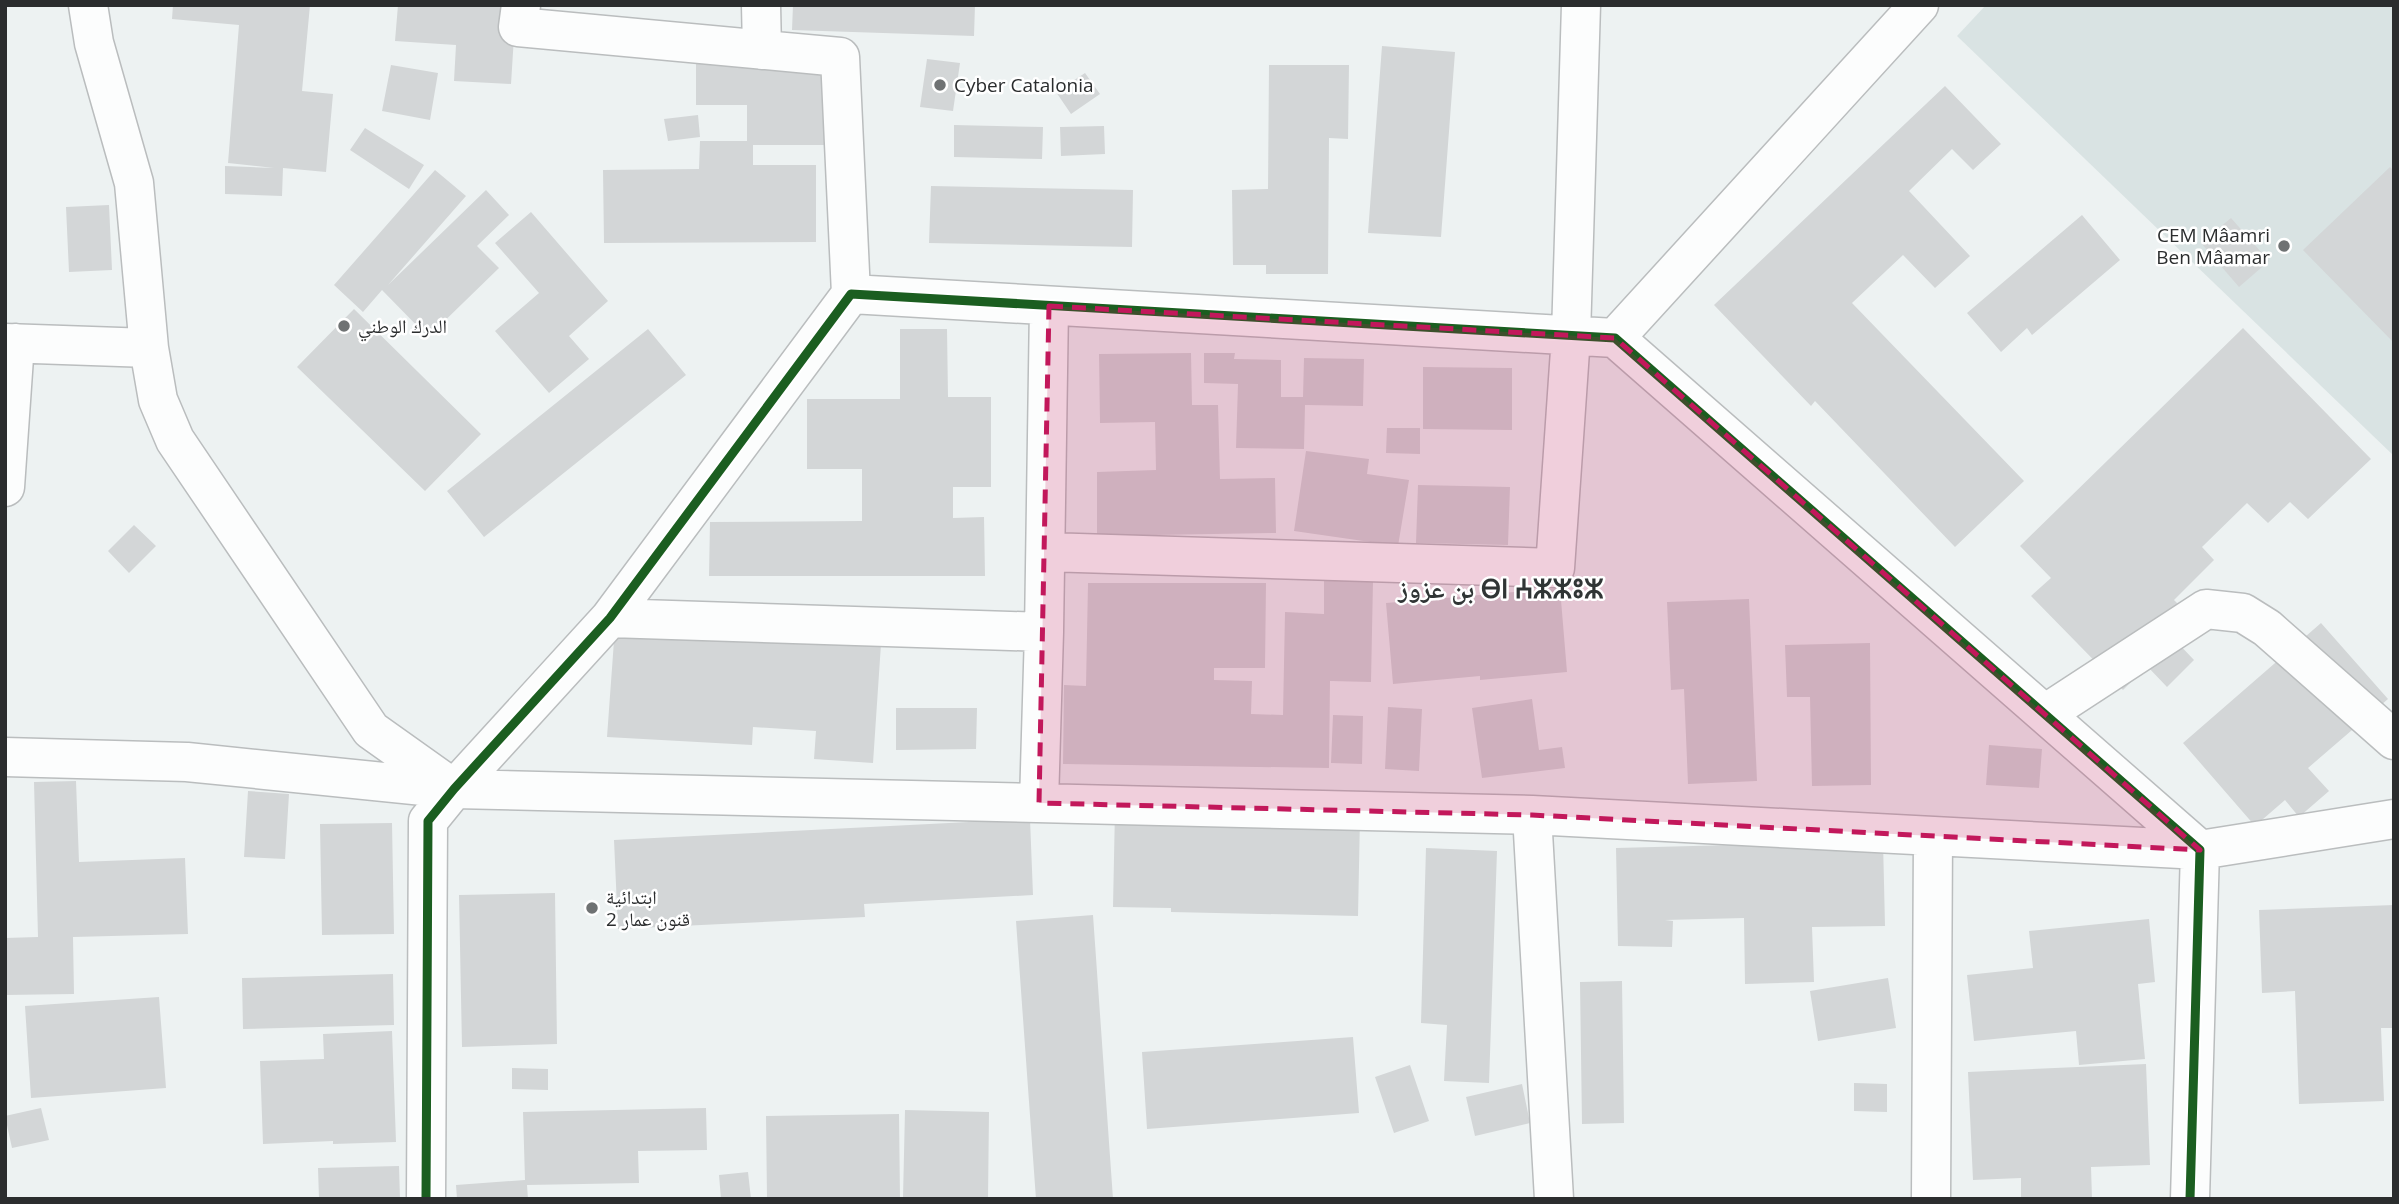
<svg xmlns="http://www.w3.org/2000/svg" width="2399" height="1204" font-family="'Open Sans','Noto Naskh Arabic','Noto Sans Tifinagh',sans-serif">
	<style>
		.built { fill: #d9e3e3 }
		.building { fill: #d3d6d7 }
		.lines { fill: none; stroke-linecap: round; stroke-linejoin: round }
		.minor-casing { stroke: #babdbe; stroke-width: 41 }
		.minor { stroke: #fcfdfd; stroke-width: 38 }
		.cycleway-casing { stroke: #fff; stroke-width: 13 }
		.cycleway { stroke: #1b5e20; stroke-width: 9 }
		.marked { fill: #c2185b; fill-opacity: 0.2; stroke: #c2185b; stroke-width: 5; stroke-dasharray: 14 9; stroke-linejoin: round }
		.poi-dot { fill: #6f7273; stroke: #fff; stroke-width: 2.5 }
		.labels { text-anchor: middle; stroke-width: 5; stroke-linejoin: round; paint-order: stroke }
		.poi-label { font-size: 19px; fill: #2b2d2e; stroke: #fff; text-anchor: start }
		.district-label { font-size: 26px; font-weight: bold; fill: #303535; stroke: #fff }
	</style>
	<rect width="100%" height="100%" fill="#edf2f2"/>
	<!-- built -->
	<path class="built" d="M 1986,5 L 2394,5 L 2394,456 L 1957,36 Z"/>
	<!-- building -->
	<path class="building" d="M 173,5 L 310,5 L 302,91 L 333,94 L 326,172 L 283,168 L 282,196 L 225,194 L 225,166 L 274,168 L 228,163 L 239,25 L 172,19 Z
		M 398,5 L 516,5 L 511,84 L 454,81 L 456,45 L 395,41 Z
		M 793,5 L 975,5 L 974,36 L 792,30 Z
		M 1382,46 L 1455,52 L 1441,237 L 1368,233 Z
		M 696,53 L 832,64 L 832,145 L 753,145 L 753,165 L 816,165 L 816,242 L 604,243 L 603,170 L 699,169 L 700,141 L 747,141 L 747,105 L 696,105 Z
		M 927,59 L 960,63 L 953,111 L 920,107 Z
		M 391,65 L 438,73 L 430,120 L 382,111 Z
		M 1269,65 L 1349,65 L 1348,139 L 1329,138 L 1328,274 L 1266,274 L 1266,265 L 1233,265 L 1232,190 L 1268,189 Z
		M 1085,73 L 1100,94 L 1071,114 L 1056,92 Z
		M 1945,86 L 2001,144 L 1973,170 L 1952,149 L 1909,191 L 1970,256 L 1935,288 L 1903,255 L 1852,303 L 2024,481 L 1955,547 L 1815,401 L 1811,406 L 1714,305 Z
		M 698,115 L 700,137 L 668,141 L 664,119 Z
		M 954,125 L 1043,127 L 1042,159 L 954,157 Z
		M 1104,126 L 1105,154 L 1061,156 L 1060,127 Z
		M 365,128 L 424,165 L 409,189 L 350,150 Z
		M 2390,167 L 2394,171 L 2394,343 L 2303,250 Z
		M 435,170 L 466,196 L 388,285 L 486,190 L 509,215 L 477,246 L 499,268 L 428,337 L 382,290 L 363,312 L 334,285 Z
		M 931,186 L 1133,190 L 1132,247 L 929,243 Z
		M 109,205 L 112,270 L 69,272 L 66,207 Z
		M 531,212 L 608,301 L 569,336 L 589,359 L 549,393 L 495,331 L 539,293 L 495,243 Z
		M 2082,215 L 2120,260 L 2032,335 L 2027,328 L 2001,352 L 1967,313 Z
		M 2231,218 L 2269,261 L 2239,287 L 2201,243 Z
		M 354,309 L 481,434 L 425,491 L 297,367 Z
		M 2243,328 L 2371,459 L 2308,519 L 2290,502 L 2268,523 L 2247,503 L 2202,547 L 2214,560 L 2174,600 L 2195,621 L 2175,640 L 2194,660 L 2167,687 L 2147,666 L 2123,690 L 2031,596 L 2051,578 L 2020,546 Z
		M 648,329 L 686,375 L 484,537 L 447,491 Z
		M 900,329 L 947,329 L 948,397 L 991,397 L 991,487 L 953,487 L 953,518 L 984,517 L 985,576 L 709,576 L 710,522 L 862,521 L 862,469 L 807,469 L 807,399 L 900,399 Z
		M 1191,353 L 1192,405 L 1218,405 L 1220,479 L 1275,478 L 1276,533 L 1097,536 L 1097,472 L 1156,470 L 1155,422 L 1100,423 L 1099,354 Z
		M 1204,353 L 1235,353 L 1234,359 L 1281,360 L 1281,397 L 1303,397 L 1304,358 L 1364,359 L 1363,406 L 1305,405 L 1304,449 L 1236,448 L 1238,384 L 1204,383 Z
		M 1423,367 L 1512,368 L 1512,430 L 1423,429 Z
		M 1387,428 L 1420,428 L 1420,454 L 1386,453 Z
		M 1306,451 L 1369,459 L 1367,474 L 1409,480 L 1398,546 L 1294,531 Z
		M 1418,485 L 1510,487 L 1508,545 L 1416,543 Z
		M 134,525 L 156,546 L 129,573 L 108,551 Z
		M 1324,580 L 1373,581 L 1371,682 L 1330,681 L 1329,768 L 1063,764 L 1064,685 L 1086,686 L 1088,583 L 1266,583 L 1265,668 L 1214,668 L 1214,680 L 1252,681 L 1251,714 L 1283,715 L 1285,612 L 1324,614 Z
		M 1560,588 L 1567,672 L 1480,680 L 1480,676 L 1393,684 L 1386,603 Z
		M 1749,599 L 1757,781 L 1688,784 L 1684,689 L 1671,690 L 1667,602 Z
		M 2321,623 L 2388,699 L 2308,768 L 2329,791 L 2299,817 L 2285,800 L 2255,826 L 2183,743 Z
		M 615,627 L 881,644 L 873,763 L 814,759 L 816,731 L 753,727 L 752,745 L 607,737 Z
		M 1870,643 L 1871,785 L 1812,786 L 1810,697 L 1787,697 L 1785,645 Z
		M 1532,699 L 1539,750 L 1562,747 L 1565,768 L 1482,778 L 1472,708 Z
		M 1388,707 L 1422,709 L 1419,771 L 1385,769 Z
		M 896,708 L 977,708 L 976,749 L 896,750 Z
		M 1333,715 L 1363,716 L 1362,764 L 1331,763 Z
		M 1989,745 L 2042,749 L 2039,788 L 1986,785 Z
		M 76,781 L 79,862 L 185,858 L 188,934 L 73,937 L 74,994 L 5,995 L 5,938 L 38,937 L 34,782 Z
		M 248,791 L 289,794 L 285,859 L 244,857 Z
		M 1115,809 L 1360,817 L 1358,916 L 1171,912 L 1171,908 L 1113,907 Z
		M 1030,819 L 1033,895 L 864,904 L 865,917 L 618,929 L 614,840 Z
		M 392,823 L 394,934 L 322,935 L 320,824 Z
		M 1883,841 L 1885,926 L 1812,927 L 1814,982 L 1745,984 L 1744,918 L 1665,920 L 1673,921 L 1672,947 L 1618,946 L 1616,848 Z
		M 1426,848 L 1497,851 L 1489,1083 L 1444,1081 L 1447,1025 L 1421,1023 Z
		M 555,893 L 557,1044 L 462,1047 L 459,895 Z
		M 2394,905 L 2394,1028 L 2381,1028 L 2384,1101 L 2299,1104 L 2295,991 L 2262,993 L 2259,910 Z
		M 1093,915 L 1113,1199 L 1036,1199 L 1016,921 Z
		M 2149,919 L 2155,982 L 2138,984 L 2145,1059 L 2079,1065 L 2076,1031 L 1974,1041 L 1967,975 L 2033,968 L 2029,931 Z
		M 393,974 L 394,1025 L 243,1029 L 242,978 Z
		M 1888,978 L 1896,1028 L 1818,1041 L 1810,991 Z
		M 1622,981 L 1624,1123 L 1582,1124 L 1580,982 Z
		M 159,997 L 166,1088 L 31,1098 L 25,1006 Z
		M 392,1031 L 396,1142 L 333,1144 L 333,1141 L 263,1144 L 260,1061 L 324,1059 L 323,1034 Z
		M 1353,1037 L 1359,1113 L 1147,1129 L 1142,1052 Z
		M 2146,1064 L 2150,1165 L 2091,1167 L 2092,1199 L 2021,1199 L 2021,1178 L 1973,1180 L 1968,1072 Z
		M 1410,1065 L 1429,1121 L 1394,1133 L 1375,1077 Z
		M 512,1068 L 548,1069 L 548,1090 L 512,1089 Z
		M 1854,1083 L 1887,1084 L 1887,1112 L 1854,1111 Z
		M 1522,1084 L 1530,1123 L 1475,1136 L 1466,1097 Z
		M 41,1108 L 49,1140 L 12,1148 L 5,1116 Z
		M 706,1108 L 707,1150 L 638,1151 L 639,1183 L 527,1185 L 528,1199 L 457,1199 L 456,1185 L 525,1180 L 523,1112 Z
		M 905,1110 L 989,1112 L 988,1199 L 903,1198 Z
		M 899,1114 L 900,1199 L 767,1199 L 766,1116 Z
		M 399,1166 L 400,1199 L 319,1199 L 318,1168 Z
		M 748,1172 L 751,1199 L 721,1199 L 719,1175 Z"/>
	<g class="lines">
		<defs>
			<path id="minor" d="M 88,5 L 94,43 L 134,183 L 149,348 L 158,400 L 175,440 L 371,730 L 454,789 L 1532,815 L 2200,850 L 2394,819
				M 521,5 L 518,27 L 840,57 L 851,294
				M 761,5 L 762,50
				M 1615,338 L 1919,5
				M 5,343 L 149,348
				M 5,487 L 15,343
				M 1046,552 L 1555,568 L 1571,336 L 1581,5
				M 610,618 L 1044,632
				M 2045,714 L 2206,609 L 2243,613 L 2267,628 L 2394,740
				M 5,757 L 187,762 L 453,789
				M 1039,803 L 1044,632 L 1049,306
				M 1532,815 L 1554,1199
				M 426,1199 L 428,821 L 454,789 L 610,618 L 851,294 L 1615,338 L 2200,850 L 2190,1199
				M 1931,1199 L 1933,836"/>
		</defs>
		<!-- minor casing -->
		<use href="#minor" class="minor-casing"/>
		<!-- minor -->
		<use href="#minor" class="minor"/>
		<defs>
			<path id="cycleway" d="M 426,1199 L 428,821 L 454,789 L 610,618 L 851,294 L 1615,338 L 2200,850 L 2190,1199"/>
		</defs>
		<!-- cycleway casing -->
		<use href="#cycleway" class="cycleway-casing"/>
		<!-- cycleway -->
		<use href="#cycleway" class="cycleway"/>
	</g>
	<!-- marked area -->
	<path class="marked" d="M 1049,306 L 1615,338 L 2200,850 L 1532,815 L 1039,803 Z"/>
	<!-- markers -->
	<g class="poi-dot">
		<circle cx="940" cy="85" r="7"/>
		<circle cx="2284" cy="246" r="7"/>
		<circle cx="344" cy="326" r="7"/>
		<circle cx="592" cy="908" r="7"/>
	</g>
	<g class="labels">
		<!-- poi labels -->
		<g class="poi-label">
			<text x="954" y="92">Cyber Catalonia</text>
			<text x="2270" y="242" text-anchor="end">CEM Mâamri<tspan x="2270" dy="22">Ben Mâamar</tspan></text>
			<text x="358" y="333">الدرك الوطني</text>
			<text x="606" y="904">ابتدائية<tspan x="606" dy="22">قنون عمار 2</tspan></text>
		</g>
		<!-- district labels -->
		<g class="district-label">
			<text x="1501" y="598">بن عزوز ⴱⵏ ⵄⵣⵣⵓⵣ</text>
		</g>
	</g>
	<!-- border -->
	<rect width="2399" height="1204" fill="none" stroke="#2b2d2e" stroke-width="14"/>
</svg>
